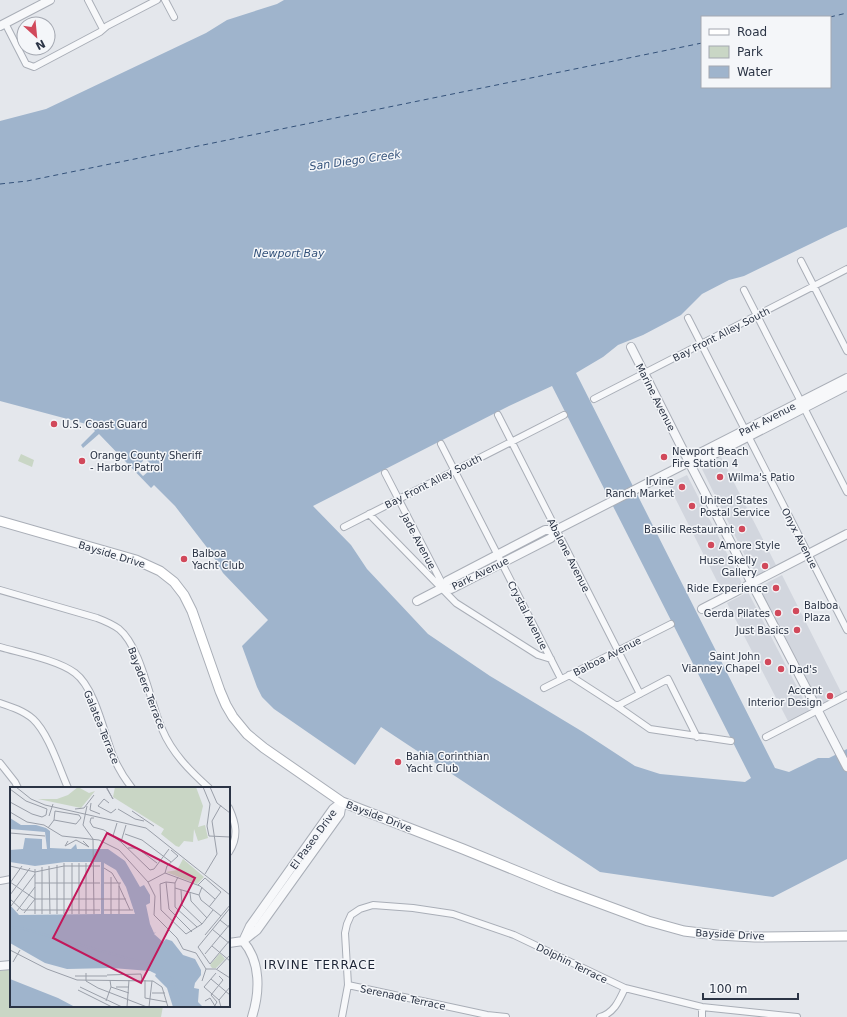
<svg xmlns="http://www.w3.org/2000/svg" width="847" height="1017" font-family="'DejaVu Sans',sans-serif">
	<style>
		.built { fill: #d2d6de }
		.green { fill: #c9d6c5 }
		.water { fill: #9fb4cc; fill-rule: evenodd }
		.pier { fill: #e4e7ec }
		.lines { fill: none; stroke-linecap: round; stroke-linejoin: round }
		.ferry { stroke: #34527a; stroke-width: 1; stroke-dasharray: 5 4; stroke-linecap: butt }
		.minor-casing { stroke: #a9aeb7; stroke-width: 8 }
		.tertiary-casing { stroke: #a9aeb7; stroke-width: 10 }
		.secondary-casing { stroke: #a9aeb7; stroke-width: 11 }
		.minor { stroke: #f7f8fa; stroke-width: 6 }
		.tertiary { stroke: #f7f8fa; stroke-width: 8 }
		.secondary { stroke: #fff; stroke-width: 9 }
		.poi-dot { fill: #d1495b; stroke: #f4f6f9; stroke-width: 1.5 }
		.labels { text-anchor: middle; stroke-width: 3; stroke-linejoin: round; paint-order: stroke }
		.street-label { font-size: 10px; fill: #2b3445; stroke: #f4f6f9 }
		.poi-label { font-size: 10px; fill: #2b3445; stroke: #f4f6f9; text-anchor: start }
		.water-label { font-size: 11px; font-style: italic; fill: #34527a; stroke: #f4f6f9 }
		.quarter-label { font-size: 12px; letter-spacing: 1px; fill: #1d2536; stroke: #f4f6f9 }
		.inset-river { fill: none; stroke: #9fb4cc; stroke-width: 2 }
		.inset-road { fill: none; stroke: #9a9fa9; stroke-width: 1 }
		.view { fill: #c2185b; fill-opacity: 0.15; stroke: #c2185b; stroke-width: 2 }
		.inset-edge { fill: none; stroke: #2b3445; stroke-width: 2 }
	</style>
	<rect width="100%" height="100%" fill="#e4e7ec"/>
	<!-- built -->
	<path class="built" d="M 721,457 L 776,565 L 755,576 L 701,467 Z
		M 687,475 L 742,583 L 723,593 L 668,484 Z
		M 782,575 L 843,696 L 821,706 L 759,587 Z
		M 748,592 L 810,712 L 789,723 L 727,603 Z"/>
	<!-- green -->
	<path class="green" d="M 21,454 L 34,460 L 32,467 L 18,461 Z
		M 11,969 L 11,1006 L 163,1006 L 161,1017 L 0,1017 L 0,971 Z"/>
	<!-- water -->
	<path class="water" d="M 284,0 L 847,0 L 847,227 L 835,232 L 744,276 L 729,280 L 702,294 L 681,315 L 643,335 L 618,345 L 603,357 L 576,373 L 775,768 L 789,772 L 818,758 L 829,758 L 847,749 L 847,859 L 773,897 L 600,872 L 381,727 L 355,765 L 274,709 L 262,697 L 257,687 L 242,646 L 268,620 L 223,573 L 212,554 L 175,506 L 154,485 L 151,488 L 99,434 L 83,448 L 81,445 L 95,431 L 90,425 L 0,401 L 0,121 L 46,109 L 206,33 L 227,20 L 277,4 ZM 702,17 L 830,17 L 830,87 L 702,87 ZM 552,386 L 751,778 L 745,782 L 660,774 L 635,766 L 583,732 L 490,676 L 428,634 L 367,569 L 351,545 L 313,506 L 509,406 Z"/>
	<!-- pier -->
	<path class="pier" d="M 144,457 L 154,467 L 143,476 L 135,468 L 143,461 L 142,459 Z"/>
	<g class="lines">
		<!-- ferry -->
		<path class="ferry" d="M 830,17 L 847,13
			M 0,184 L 27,181 L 702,43"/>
		<defs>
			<path id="minor" d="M 88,0 L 103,29
				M 165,0 L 174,17
				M 5,23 L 26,64 L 34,67 L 100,32 L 107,26 L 157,0
				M 801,261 L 847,351
				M 744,290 L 847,492
				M 688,318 L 847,630
				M 594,399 L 847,269
				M 498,415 L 640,694
				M 441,444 L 561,679
				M 385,473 L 444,587
				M 369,514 L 456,603 L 538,655 L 551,659
				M 344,527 L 564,415
				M 0,590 L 97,618 C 105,621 112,624 119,629 C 141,647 150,702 162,729 C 172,753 190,771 209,788
				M 0,647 C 21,653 58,660 75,673 C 95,688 104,733 113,756 C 118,768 124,778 132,788
				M 569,675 L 617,706 L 650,729 L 731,741
				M 544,688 L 671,624
				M 0,703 C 12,707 24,711 33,719 C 49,734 59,768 68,788
				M 617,706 L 668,679 L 697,737
				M 766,737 L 847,695
				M 0,763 L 15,782 L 18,788
				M 229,808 C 236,823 239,837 229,852
				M 0,881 L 11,879
				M 348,985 L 487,1015 L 506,1017
				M 342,1017 L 348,985 L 345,933 L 347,924 L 351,915 L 360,909 L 373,905 L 413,908 L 453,914 L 514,935 L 625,988 L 702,1007 L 797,1017
				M 600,1017 C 614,1013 619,1001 625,988
				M 702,1017 L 702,1007"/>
			<path id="tertiary" d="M 0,26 L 50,0
				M 631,347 L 689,462 L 847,767
				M 689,462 L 699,462 L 847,386
				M 444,587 L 451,589 L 551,538 L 556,530
				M 417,601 L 444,587 L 447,581 L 545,530 L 556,530 L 689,462 L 696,455 L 847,378
				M 702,609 L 847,534
				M 244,939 L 250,926 L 333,809 L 342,802
				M 243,941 C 261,962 260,992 252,1017
				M 229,943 L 243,941 L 257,930 L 340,814 L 342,802
				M 0,966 L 11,965"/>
			<path id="secondary" d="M 0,521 L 136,560 L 160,571 L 174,582 L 184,595 L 192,611 L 220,691 L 226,705 L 233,717 L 247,734 L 264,748 L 342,802 L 463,849 L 556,887 L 648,921 L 684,931 L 717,935 L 755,937 L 847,936"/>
		</defs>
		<!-- minor casing -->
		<use href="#minor" class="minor-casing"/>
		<!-- tertiary casing -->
		<use href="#tertiary" class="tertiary-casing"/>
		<!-- secondary casing -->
		<use href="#secondary" class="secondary-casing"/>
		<!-- minor -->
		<use href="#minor" class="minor"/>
		<!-- tertiary -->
		<use href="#tertiary" class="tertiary"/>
		<!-- secondary -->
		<use href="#secondary" class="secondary"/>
	</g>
	<!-- markers -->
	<g class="poi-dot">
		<circle cx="54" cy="424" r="4"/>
		<circle cx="664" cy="457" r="4"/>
		<circle cx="82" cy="461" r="4"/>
		<circle cx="720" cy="477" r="4"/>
		<circle cx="682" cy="487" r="4"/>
		<circle cx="692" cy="506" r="4"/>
		<circle cx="742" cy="529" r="4"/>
		<circle cx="711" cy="545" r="4"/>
		<circle cx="184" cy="559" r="4"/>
		<circle cx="765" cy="566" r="4"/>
		<circle cx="776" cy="588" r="4"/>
		<circle cx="796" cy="611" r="4"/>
		<circle cx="778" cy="613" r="4"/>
		<circle cx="797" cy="630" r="4"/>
		<circle cx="768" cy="662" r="4"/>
		<circle cx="781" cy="669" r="4"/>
		<circle cx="830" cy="696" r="4"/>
		<circle cx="398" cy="762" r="4"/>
	</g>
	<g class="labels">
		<!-- street labels -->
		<g class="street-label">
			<text transform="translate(721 334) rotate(-27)" y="4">Bay Front Alley South</text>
			<text transform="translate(656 397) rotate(63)" y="4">Marine Avenue</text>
			<text transform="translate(767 419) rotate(-27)" y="4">Park Avenue</text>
			<text transform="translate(433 481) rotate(-27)" y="4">Bay Front Alley South</text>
			<text transform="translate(800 538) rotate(63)" y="4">Onyx Avenue</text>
			<text transform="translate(419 541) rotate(62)" y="4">Jade Avenue</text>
			<text transform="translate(112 554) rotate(17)" y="4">Bayside Drive</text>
			<text transform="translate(569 555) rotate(63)" y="4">Abalone Avenue</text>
			<text transform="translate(480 573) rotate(-26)" y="4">Park Avenue</text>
			<text transform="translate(528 615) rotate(63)" y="4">Crystal Avenue</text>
			<text transform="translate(607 656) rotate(-27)" y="4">Balboa Avenue</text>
			<text transform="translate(147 688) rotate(69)" y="4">Bayadere Terrace</text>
			<text transform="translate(102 727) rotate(68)" y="4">Galatea Terrace</text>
			<text transform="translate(379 816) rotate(21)" y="4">Bayside Drive</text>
			<text transform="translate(313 839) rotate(-54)" y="4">El Paseo Drive</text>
			<text transform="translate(730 934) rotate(3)" y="4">Bayside Drive</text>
			<text transform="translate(572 963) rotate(26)" y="4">Dolphin Terrace</text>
			<text transform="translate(403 997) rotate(12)" y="4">Serenade Terrace</text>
		</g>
		<!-- poi labels -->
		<g class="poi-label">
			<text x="62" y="428">U.S. Coast Guard</text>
			<text x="672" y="455">Newport Beach<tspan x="672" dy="12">Fire Station 4</tspan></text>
			<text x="90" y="459">Orange County Sheriff<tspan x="90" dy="12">- Harbor Patrol</tspan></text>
			<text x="728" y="481">Wilma's Patio</text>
			<text x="674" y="485" text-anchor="end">Irvine<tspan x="674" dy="12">Ranch Market</tspan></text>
			<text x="700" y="504">United States<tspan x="700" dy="12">Postal Service</tspan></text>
			<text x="734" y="533" text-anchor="end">Basilic Restaurant</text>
			<text x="719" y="549">Amore Style</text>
			<text x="192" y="557">Balboa<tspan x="192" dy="12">Yacht Club</tspan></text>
			<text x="757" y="564" text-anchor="end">Huse Skelly<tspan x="757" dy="12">Gallery</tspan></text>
			<text x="768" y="592" text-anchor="end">Ride Experience</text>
			<text x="804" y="609">Balboa<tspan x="804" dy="12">Plaza</tspan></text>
			<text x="770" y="617" text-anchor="end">Gerda Pilates</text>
			<text x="789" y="634" text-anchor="end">Just Basics</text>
			<text x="760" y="660" text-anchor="end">Saint John<tspan x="760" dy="12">Vianney Chapel</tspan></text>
			<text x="789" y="673">Dad's</text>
			<text x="822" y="694" text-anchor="end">Accent<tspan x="822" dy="12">Interior Design</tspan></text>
			<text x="406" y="760">Bahia Corinthian<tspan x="406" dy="12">Yacht Club</tspan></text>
		</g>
		<!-- water labels -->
		<g class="water-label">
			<text transform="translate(355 160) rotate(-8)" y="4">San Diego Creek</text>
			<text x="289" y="257">Newport Bay</text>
		</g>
		<!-- quarter labels -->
		<g class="quarter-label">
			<text x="320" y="969">IRVINE TERRACE</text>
		</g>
	</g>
	<!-- overview -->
	<g transform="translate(10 787)">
		<rect width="220" height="220" fill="#e4e7ec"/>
		<path d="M 68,0 L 79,6 L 85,4 L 71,21 L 28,12 L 47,12 L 58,8 ZM 105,0 L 186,0 L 193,19 L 188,40 L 195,38 L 198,51 L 188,54 L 184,42 L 183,55 L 174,54 L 169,60 L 166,59 L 151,47 L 154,42 L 103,10 ZM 173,72 L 194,90 L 187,97 L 156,85 L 167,83 ZM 210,166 L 215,172 L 206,181 L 202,181 L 200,178 Z" fill="#c9d6c5"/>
		<path d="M 0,31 L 11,38 L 26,38 L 36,41 L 40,44 L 40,61 L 61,62 L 66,57 L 67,62 L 98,62 L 115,74 L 130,100 L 134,98 L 140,108 L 140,116 L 136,118 L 140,137 L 144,146 L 146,145 L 144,147 L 153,155 L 156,152 L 162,154 L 173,168 L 185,172 L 191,183 L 191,188 L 185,196 L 184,201 L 189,202 L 188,215 L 193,220 L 163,220 L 157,201 L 145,189 L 146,187 L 140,184 L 102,181 L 57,182 L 35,176 L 0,156 L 0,118 L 9,128 L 91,127 L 91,75 L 55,75 L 25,79 L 0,75 L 0,63 L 13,62 L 15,51 L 32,52 L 32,62 L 37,62 L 35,45 L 0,42 ZM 94,76 L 106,83 L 116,100 L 125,127 L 94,127 ZM 0,192 L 48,211 L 65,220 L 0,220 Z" fill="#9fb4cc" fill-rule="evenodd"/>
		<path class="inset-river" d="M 0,141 L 7,140 L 152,181 L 162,190 L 174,220"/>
		<path class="inset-road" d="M 6,0 L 21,12 L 35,18 L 136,41 L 220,108M 97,0 L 97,2 L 103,12 L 97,1M 193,0 L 200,17 L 197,39 L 199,49 L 220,50M 200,0 L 207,16 L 220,26M 0,2 L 16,14 L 37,22 L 36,28 L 32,30 L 22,27 L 0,15M 81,16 L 80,23 L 90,27M 99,16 L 94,12 L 88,19 L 101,26 L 106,22M 77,19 L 73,38 L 83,52M 65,22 L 74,21 L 84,8M 108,22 L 125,32 L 134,34M 122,24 L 144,39M 0,25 L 17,35 L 34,38 L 52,49 L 89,53 L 109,63 L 138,95 L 145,109 L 144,128 L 167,151 L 173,162 L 186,166 L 196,182 L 206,182 L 220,191M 39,29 L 43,17M 84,31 L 81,31 L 80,35 L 83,40 L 94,43 L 111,55 L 140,83 L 144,82 L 159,62M 38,41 L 44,33 L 45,24 L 69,28 L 71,31 L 66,37 L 44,33M 0,46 L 35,49M 115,47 L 132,53 L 161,75M 103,49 L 107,36M 83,52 L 84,127M 58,54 L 55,59 L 66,53 L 79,60 L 73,54M 111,55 L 116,38M 118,61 L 127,61 L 147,76M 54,76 L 54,127M 62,76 L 62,127M 69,76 L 69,127M 76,76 L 76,127M 47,78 L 47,127M 0,79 L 25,85 L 54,79 L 90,79M 39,79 L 40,127M 32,80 L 32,127M 94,81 L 102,86 L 108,96M 25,82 L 25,127M 155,86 L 157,79 L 168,69 L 161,63M 155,86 L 190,99 L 205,112M 195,87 L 207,67 L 202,34 L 211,18M 168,90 L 165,96 L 165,120 L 187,140M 0,95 L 25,112 L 116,112M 138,95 L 155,86M 156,95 L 159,122 L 182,145M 0,96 L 12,79M 25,96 L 90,96M 94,96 L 111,96M 109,96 L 109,127M 165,96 L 156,95 L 150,97 L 151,123 L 176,147 L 192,137 L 203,123M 188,98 L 195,91 L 211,105 L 199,120M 109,99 L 120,123M 192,100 L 189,108 L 191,113 L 211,129M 165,101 L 189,108M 171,103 L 172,118 L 192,137M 180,106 L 181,114 L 197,131M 0,108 L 20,81M 0,112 L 12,123 L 90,123M 1,119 L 25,87M 220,121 L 188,160 L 200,177 L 220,153M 94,123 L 123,123M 7,124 L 25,100M 14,126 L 25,112M 101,127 L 101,90M 210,133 L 220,141M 202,142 L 220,157M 195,148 L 220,118M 202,159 L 220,174M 0,163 L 37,182 L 67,193 L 143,194 L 152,200 L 158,220M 195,167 L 220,137M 3,175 L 10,163M 207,182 L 220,168M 76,186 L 76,194 L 88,201 L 137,220M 206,186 L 194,200 L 209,213 L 211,220M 97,188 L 131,187 L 132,193M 65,189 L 97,189M 201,192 L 220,208M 135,193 L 135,211 L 157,215M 192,194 L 196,182M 70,200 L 112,220M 101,200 L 119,206M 106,200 L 119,200M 68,203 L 102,220M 142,206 L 155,206M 209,213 L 220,200M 96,214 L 101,200 L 100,193M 195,214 L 200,211 L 205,219M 117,220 L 119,193M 139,220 L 142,194M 204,220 L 207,215 L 201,208 L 213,193 L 209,189"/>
		<path class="view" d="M 97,46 L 185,91 L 131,196 L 43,151 Z"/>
		<rect width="220" height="220" class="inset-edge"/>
	</g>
	<!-- legend -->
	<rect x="701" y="16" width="130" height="72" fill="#f4f6f9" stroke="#a4a8b1"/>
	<rect x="709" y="29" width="20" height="6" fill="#ffffff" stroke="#a4a8b1"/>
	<text x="737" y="36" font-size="12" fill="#2b3445">Road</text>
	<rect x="709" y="46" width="20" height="12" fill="#c9d6c5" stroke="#a4a8b1"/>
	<text x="737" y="56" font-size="12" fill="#2b3445">Park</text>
	<rect x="709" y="66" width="20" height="12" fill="#9fb4cc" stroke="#a4a8b1"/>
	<text x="737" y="76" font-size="12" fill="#2b3445">Water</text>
	<!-- north arrow -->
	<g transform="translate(36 36) rotate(153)"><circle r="19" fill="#f4f6f9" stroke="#a4a8b1"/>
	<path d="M0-3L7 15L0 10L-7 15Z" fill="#d1495b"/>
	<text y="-6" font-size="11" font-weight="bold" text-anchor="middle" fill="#2b3445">N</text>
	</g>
	<!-- scale -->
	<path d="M703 993v6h95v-6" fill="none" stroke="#2b3445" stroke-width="2"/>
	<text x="709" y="993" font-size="12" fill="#2b3445" stroke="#f4f6f9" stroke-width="3" paint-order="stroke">100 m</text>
</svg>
